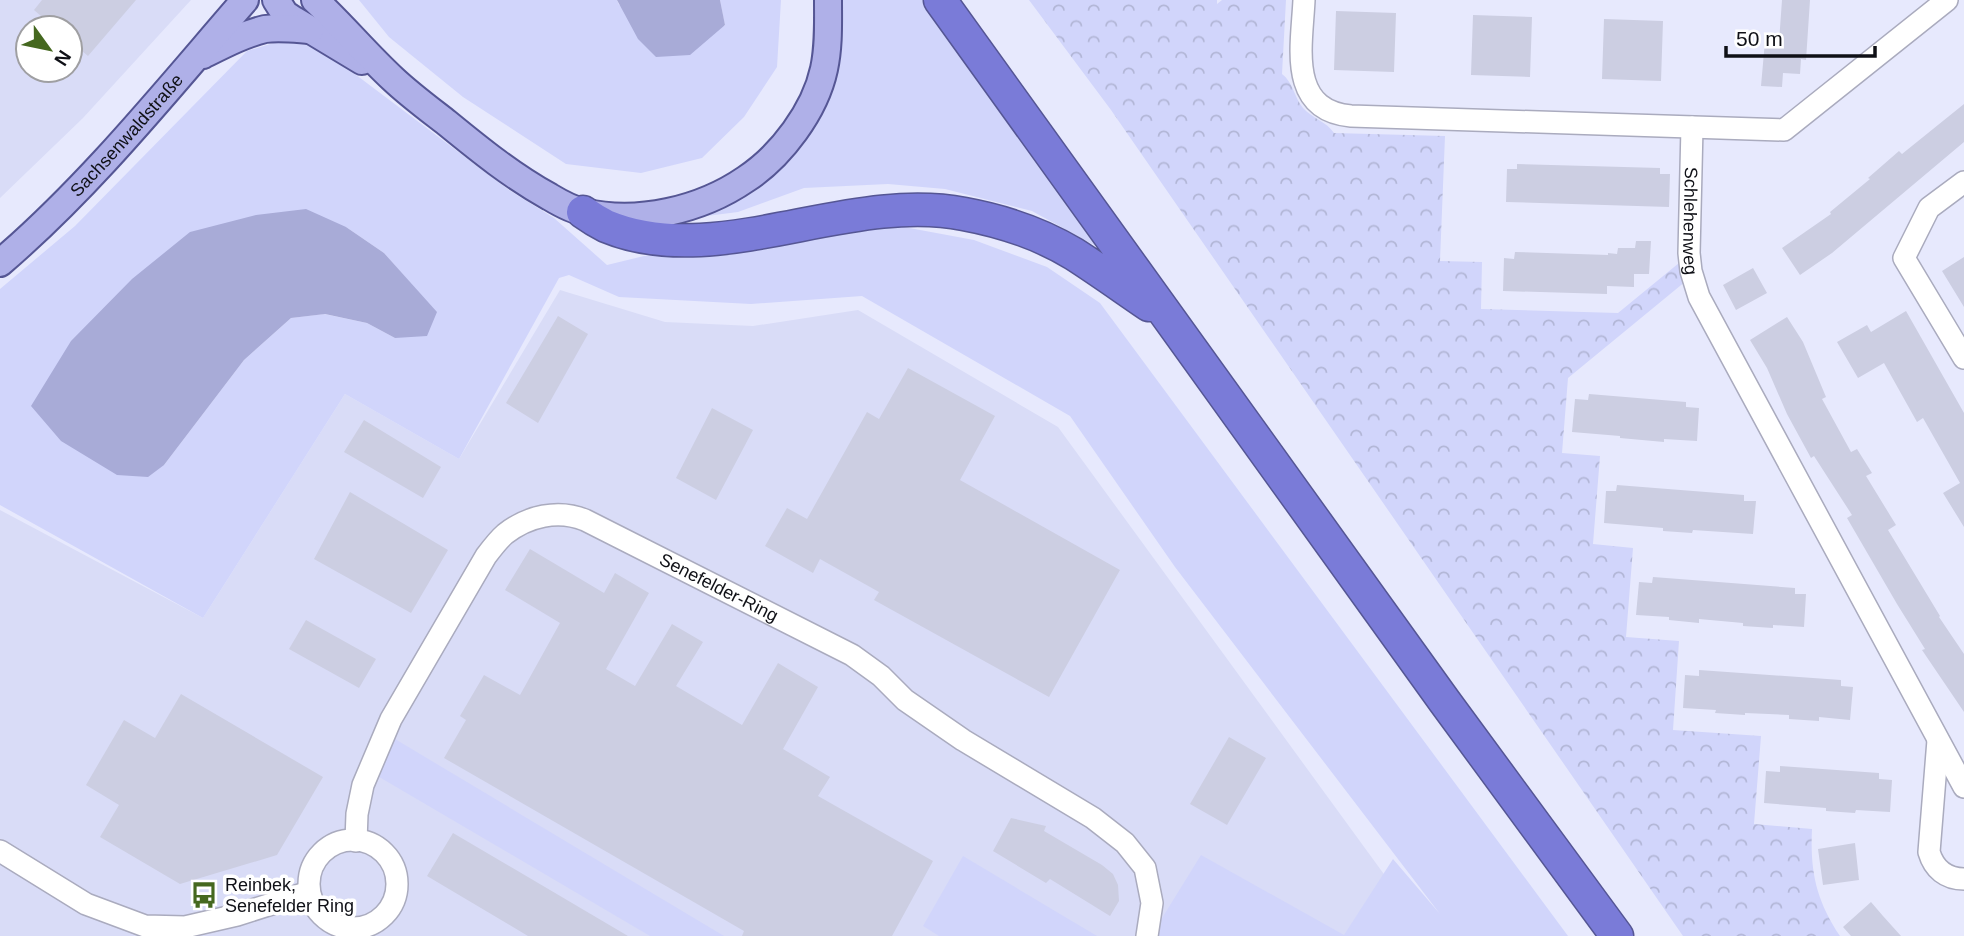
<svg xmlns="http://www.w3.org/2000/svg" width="1964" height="936" font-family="Helvetica,sans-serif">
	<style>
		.built { fill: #d9dcf7; fill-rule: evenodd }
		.grass { fill: #d1d5fb; fill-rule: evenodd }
		.park { fill: url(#park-crowns) }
		.water { fill: #a8abd7 }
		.building { fill: #cccee2 }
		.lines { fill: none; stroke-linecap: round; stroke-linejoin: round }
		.minor-casing { stroke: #aaabbe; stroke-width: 24 }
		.major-casing { stroke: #555694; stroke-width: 30 }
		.highway-casing { stroke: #555694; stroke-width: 35 }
		.minor { stroke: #fff; stroke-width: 21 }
		.major { stroke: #afb0e8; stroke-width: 26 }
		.highway { stroke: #7a7bd8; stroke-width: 32 }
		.labels { text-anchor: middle; stroke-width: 7; stroke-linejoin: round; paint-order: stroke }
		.street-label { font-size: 18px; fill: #0f1016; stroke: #fff }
		.poi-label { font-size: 18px; fill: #0f1016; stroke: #fff; text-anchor: start }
	</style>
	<defs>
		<pattern id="park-crowns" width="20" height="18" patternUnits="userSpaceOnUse" patternTransform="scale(1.75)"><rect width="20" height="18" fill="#d1d5fb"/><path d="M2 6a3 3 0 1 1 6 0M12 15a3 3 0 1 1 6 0" fill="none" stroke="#b2b6d6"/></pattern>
	</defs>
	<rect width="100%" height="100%" fill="#e7e9fd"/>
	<!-- built -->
	<path class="built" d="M 0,0 L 191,0 L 83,118 L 0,198 ZM 28,28 L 70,28 L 70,70 L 28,70 Z
		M 560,290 L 665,322 L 753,326 L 858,310 L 1058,427 L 1429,936 L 0,936 L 0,510 L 203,618 L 345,394 L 459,459 Z"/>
	<!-- grass -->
	<path class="grass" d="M 359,0 L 617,0 L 619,5 L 725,26 L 720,0 L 781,0 L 777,67 L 744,117 L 702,158 L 641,173 L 566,164 L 463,97 L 389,37 Z
		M 839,0 L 924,0 L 1105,251 L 1032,211 L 945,189 L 888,184 L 804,188 L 738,212 L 667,221 L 820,111 L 839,59 L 843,17 Z
		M 290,38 L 323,50 L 509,190 L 554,218 L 607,265 L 644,256 L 738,253 L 806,236 L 877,222 L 974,240 L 1047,267 L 1100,303 L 1568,936 L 1151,936 L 1201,855 L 1344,935 L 1393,859 L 1440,914 L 1175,567 L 1070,416 L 862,296 L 751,304 L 619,297 L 569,275 L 559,278 L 459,459 L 345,394 L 203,618 L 0,505 L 0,289 L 75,226 L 247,51 ZM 346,227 L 384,253 L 436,312 L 395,338 L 367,323 L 324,314 L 291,318 L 244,360 L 164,465 L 190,232 Z
		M 385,733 L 724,936 L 650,936 L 369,771 Z
		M 963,856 L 1097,936 L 939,936 L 923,926 Z"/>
	<!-- park -->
	<path class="park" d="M 1029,0 L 1217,0 L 1217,4 L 1222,0 L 1286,0 L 1282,74 C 1293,82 1294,97 1303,108 C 1312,118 1327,122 1334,133 L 1445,136 L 1440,261 L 1482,262 L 1481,309 L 1618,313 L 1679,263 L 1686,281 L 1568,378 L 1562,453 L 1600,456 L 1593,544 L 1633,548 L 1626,637 L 1679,641 L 1673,730 L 1761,736 L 1754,824 L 1812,829 C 1810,871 1816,900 1840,936 L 1683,936 L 1111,110 Z"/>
	<!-- water -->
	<path class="water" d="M 617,0 L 720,0 L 725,25 L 690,55 L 656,57 L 638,39 Z
		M 306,209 L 346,227 L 384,253 L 437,312 L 427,336 L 395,338 L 367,323 L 325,314 L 291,318 L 244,360 L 164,465 L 148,477 L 117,475 L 61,441 L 31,406 L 71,341 L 132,279 L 190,232 L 256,215 Z"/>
	<!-- building -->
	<path class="building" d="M 42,0 L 136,0 L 88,56 L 70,41 L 70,28 L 55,28 L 34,10 Z
		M 1782,0 L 1810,0 L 1806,60 L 1801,59 L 1800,74 L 1783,73 L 1782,87 L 1761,86 L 1765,41 L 1779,42 Z
		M 1336,11 L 1396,13 L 1394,72 L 1334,70 Z
		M 1473,15 L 1532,17 L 1530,77 L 1471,75 Z
		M 1604,19 L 1663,21 L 1661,81 L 1602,79 Z
		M 1964,104 L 1964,142 L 1832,253 L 1800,275 L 1782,248 L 1831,214 L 1830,212 L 1870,179 L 1868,178 L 1899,151 L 1902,154 Z
		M 1517,164 L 1660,168 L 1660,174 L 1670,174 L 1669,207 L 1506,202 L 1507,169 L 1517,169 Z
		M 1636,241 L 1651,241 L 1649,274 L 1634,274 L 1634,287 L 1607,286 L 1607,294 L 1503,291 L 1504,258 L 1514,259 L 1515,252 L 1608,255 L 1608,253 L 1617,254 L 1618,248 L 1635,248 Z
		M 1964,257 L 1964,307 L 1942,271 Z
		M 1753,268 L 1767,293 L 1736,310 L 1723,285 Z
		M 1906,311 L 1964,413 L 1964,527 L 1943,493 L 1960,483 L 1923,418 L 1917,422 L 1884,363 L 1858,378 L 1837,342 L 1867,325 L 1871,332 Z
		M 558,316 L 588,334 L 538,423 L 506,403 Z
		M 1787,317 L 1803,342 L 1826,397 L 1822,399 L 1851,452 L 1857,449 L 1872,473 L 1866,476 L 1896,525 L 1888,530 L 1940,616 L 1939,617 L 1964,654 L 1964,712 L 1922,650 L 1925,649 L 1897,604 L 1847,518 L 1852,515 L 1814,456 L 1811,458 L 1787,414 L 1767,368 L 1750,340 Z
		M 908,368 L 995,416 L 960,480 L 1120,570 L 1049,697 L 874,600 L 879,592 L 820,559 L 813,573 L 765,546 L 787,508 L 807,519 L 867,412 L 879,419 Z
		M 1589,394 L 1686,402 L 1686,407 L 1699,408 L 1697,441 L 1664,439 L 1664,442 L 1620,438 L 1620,436 L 1572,432 L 1575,399 L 1588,400 Z
		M 712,408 L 753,430 L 716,500 L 676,478 Z
		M 364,420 L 441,467 L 423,498 L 344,452 Z
		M 1617,485 L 1744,495 L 1744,501 L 1756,501 L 1753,534 L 1693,530 L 1692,533 L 1663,531 L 1663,528 L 1604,523 L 1606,491 L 1616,491 Z
		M 350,492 L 448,550 L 411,613 L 314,559 Z
		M 530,549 L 604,593 L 615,573 L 649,593 L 606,669 L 635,686 L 672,624 L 703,642 L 676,686 L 742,725 L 778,663 L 818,687 L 783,749 L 830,777 L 818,796 L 933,861 L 892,936 L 742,936 L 744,931 L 444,758 L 466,720 L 460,716 L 484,675 L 520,695 L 560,623 L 505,590 Z
		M 1653,577 L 1795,588 L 1795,594 L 1806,594 L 1804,627 L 1773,625 L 1773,628 L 1743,626 L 1743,623 L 1699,619 L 1699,623 L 1669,620 L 1669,617 L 1636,615 L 1639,582 L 1652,583 Z
		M 306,620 L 376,659 L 359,688 L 289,649 Z
		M 1699,670 L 1841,680 L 1841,686 L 1853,687 L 1850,720 L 1819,717 L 1819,721 L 1789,719 L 1789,715 L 1745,713 L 1745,715 L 1715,713 L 1716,710 L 1683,708 L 1685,675 L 1699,676 Z
		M 181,694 L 323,777 L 277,855 L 180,884 L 100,837 L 119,805 L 86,785 L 124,720 L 155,738 Z
		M 1229,737 L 1266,758 L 1227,825 L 1190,804 Z
		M 1780,766 L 1879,773 L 1879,779 L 1892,780 L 1890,812 L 1856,810 L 1855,813 L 1826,811 L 1826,808 L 1764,803 L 1766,771 L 1780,772 Z
		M 1011,818 L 1046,826 L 1044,831 L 1102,865 L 1113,874 L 1118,885 L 1119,901 L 1110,916 L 1050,879 L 1046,883 L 993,851 Z
		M 453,833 L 628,936 L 528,936 L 427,876 Z
		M 1855,843 L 1859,880 L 1823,885 L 1818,849 Z
		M 1871,902 L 1883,916 L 1901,936 L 1851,936 L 1843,927 Z"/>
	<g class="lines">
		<defs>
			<g id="minor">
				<path d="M 1304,0 C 1302,45 1287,110 1351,116 L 1784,130 L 1947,0"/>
				<path id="s1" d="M 1692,127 L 1689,253 L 1691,271 L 1699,297 L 1964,787"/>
				<path d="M 1964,182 L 1929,208 L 1904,258 L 1964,358"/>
				<path d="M 1938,740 L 1929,852 C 1934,869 1946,879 1964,879"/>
				<circle cx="353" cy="884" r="44"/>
				<path id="s2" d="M 356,841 L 357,814 L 363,785 L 391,719 L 486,556 C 492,548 498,540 505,534 C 528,516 558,509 585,520 L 852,655 L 881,676 L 905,700 L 963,740 L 1093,818 L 1125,843 L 1145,868 L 1152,903 L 1147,936"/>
				<path d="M 0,851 L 86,904 L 145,926 L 185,927 L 237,915 L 309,892"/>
			</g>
			<g id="major">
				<path d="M 276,0 L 285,14 L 294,20 L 362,61"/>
				<path d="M 315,0 C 342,25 366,54 393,79 C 410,95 429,109 447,123 C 480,150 512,176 550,197 C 560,203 572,210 584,212 C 637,225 701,210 746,179 C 781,156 815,111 824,69 C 829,46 828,23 828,0"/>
				<path d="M 203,55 C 223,45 244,34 265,29 C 280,27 295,29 310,30"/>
				<path id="s3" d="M 0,263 C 91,185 166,91 245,0"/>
			</g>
			<path id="highway" d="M 940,0 L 1445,702 L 1617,936
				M 583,212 C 590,217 598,222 606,226 C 716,272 846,191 964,214 C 1002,221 1041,234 1074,254 C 1099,270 1124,288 1149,305"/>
		</defs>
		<!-- minor casing -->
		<use href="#minor" class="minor-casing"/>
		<!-- major casing -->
		<use href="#major" class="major-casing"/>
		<!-- highway casing -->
		<use href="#highway" class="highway-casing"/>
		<!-- minor -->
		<use href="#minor" class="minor"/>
		<!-- major -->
		<use href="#major" class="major"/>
		<!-- highway -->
		<use href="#highway" class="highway"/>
	</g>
	<!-- icons -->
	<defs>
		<symbol id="bus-bare" viewBox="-9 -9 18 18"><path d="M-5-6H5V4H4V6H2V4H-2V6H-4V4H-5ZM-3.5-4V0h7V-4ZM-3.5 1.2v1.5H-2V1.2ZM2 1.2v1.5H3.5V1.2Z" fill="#45681f" stroke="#fff" stroke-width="2.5" paint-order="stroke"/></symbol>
	</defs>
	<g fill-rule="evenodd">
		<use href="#bus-bare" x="185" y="876" width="38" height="38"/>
	</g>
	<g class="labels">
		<!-- street labels -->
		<g class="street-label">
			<text dy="6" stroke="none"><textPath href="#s3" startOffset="180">Sachsenwaldstraße</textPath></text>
			<text dy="6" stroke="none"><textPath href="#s1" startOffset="94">Schlehenweg</textPath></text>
			<text dy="6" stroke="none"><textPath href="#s2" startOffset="581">Senefelder-Ring</textPath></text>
		</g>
		<!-- poi labels -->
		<g class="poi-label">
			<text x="225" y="891">Reinbek,<tspan x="225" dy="21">Senefelder Ring</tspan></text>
		</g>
	</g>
	<!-- north arrow -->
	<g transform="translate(49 49) rotate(123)"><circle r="33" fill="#ffffff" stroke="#9f9fa2" stroke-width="2"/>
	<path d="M0-5L12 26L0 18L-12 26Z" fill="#45681f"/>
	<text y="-10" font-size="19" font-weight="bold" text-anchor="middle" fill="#0f1016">N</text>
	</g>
	<!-- scale -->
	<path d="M1726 46v10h149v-10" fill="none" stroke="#0f1016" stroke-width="3.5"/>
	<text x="1736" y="46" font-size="21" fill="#0f1016" stroke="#ffffff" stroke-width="5" paint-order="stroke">50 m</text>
</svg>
